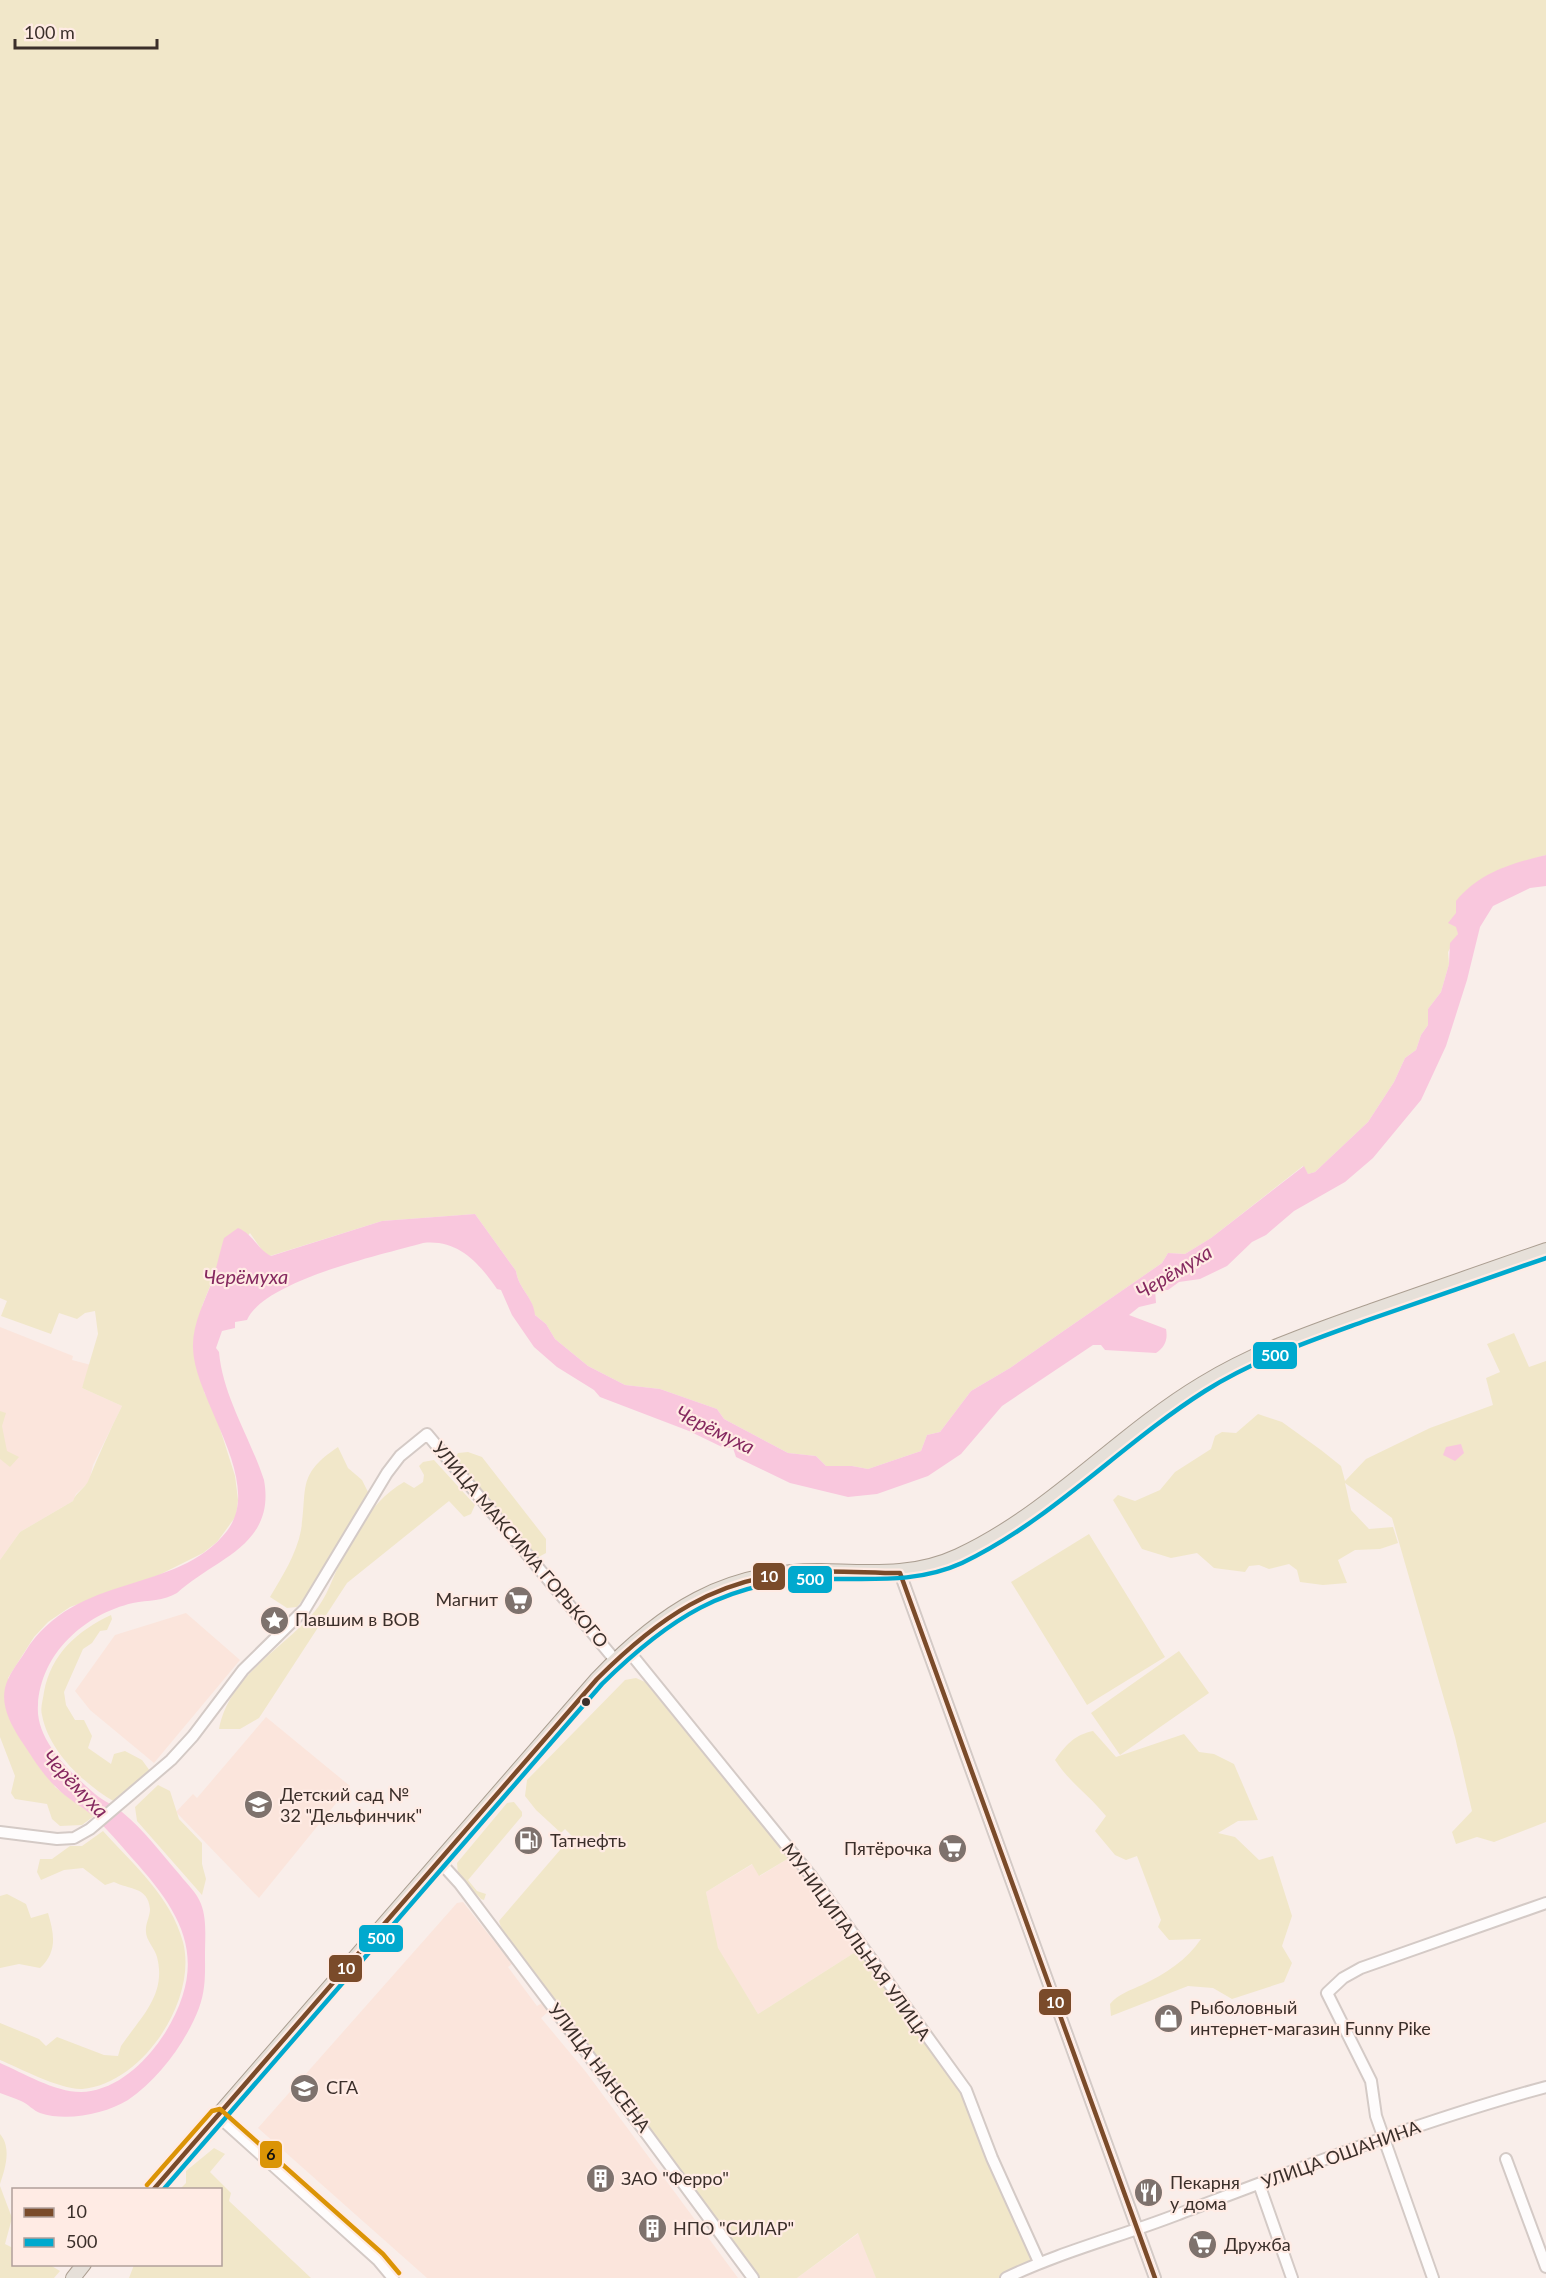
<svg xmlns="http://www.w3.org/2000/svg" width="1546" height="2278" font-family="Lato,sans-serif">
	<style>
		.built { fill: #fbe5dc }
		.green { fill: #f1e7c9 }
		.water { fill: #f9c7dd }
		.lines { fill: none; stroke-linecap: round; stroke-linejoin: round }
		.minor-casing { stroke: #d4cac6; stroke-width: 14 }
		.major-casing { stroke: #ab9e91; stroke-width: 16 }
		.minor { stroke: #fefcfc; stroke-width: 10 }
		.major { stroke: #e6e0d9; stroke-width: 14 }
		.bus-1-casing { stroke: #ffebe4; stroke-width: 9 }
		.bus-2-casing { stroke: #ffebe4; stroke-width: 9 }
		.bus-3-casing { stroke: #ffebe4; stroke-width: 9 }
		.bus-1 { stroke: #7a4b2a; stroke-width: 4.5 }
		.bus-2 { stroke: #00a9ce; stroke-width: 4.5 }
		.bus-3 { stroke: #db9406; stroke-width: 4.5 }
		.bus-dot { fill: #3b2f2a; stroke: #ffebe4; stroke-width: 2 }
		.labels { text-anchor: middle; stroke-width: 4.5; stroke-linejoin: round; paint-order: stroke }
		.street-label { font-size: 18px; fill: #3b2f2a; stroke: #ffebe4 }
		.poi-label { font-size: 18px; fill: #3b2f2a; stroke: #ffebe4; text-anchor: start }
		.water-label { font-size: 20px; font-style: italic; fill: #85285f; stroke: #ffebe4 }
		.line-badge { stroke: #ffebe4; stroke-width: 2 }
		.badge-label { font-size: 16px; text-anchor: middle; font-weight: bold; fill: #fff }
		.pale-badge-label { font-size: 16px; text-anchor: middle; font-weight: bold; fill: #111 }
	</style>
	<rect width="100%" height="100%" fill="#f9eeea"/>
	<!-- built -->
	<path class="built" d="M 0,1327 L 73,1356 L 72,1360 L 91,1365 L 82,1388 L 122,1406 L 93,1465 L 89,1482 L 76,1494 L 73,1501 L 20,1532 L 0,1560 Z
		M 186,1613 L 240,1660 L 154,1763 L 90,1710 L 75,1691 L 115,1635 Z
		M 266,1717 L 350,1786 L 259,1898 L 176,1812 L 193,1794 L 197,1798 Z
		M 789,1858 L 857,1951 L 758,2014 L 717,1948 L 706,1892 L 753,1864 L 760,1876 Z
		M 463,1902 L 512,1964 L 508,1967 L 537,2006 L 542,2003 L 548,2012 L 541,2018 L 586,2072 L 738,2278 L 427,2278 L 258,2128 L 457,1903 Z
		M 859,2233 L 876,2278 L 797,2278 Z"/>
	<!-- green -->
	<path class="green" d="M 0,0 L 1546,0 L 1546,855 L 1503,868 L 1456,913 L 1458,934 L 1448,952 L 1449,964 L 1441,992 L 1428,1009 L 1428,1025 L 1421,1035 L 1416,1050 L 1405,1058 L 1394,1082 L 1368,1122 L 1315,1172 L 1308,1174 L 1303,1166 L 1211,1238 L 1185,1254 L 1168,1253 L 1162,1263 L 1010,1368 L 971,1391 L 940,1432 L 927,1435 L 921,1451 L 868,1469 L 852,1466 L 826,1466 L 816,1456 L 788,1453 L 724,1419 L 717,1409 L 660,1389 L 625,1385 L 588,1366 L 555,1339 L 546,1324 L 534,1314 C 534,1298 518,1288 516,1271 L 475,1214 L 382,1221 L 270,1256 L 264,1253 L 250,1233 L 213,1279 L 202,1306 L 204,1392 L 215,1413 L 235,1476 L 238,1500 L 236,1516 L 217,1542 L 203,1553 L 159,1575 L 70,1607 L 48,1622 L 34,1637 L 8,1678 L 55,1787 L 94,1816 L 82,1825 L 60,1826 L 52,1819 L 47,1804 L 15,1799 L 11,1793 L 15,1776 L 0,1737 L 0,1560 L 20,1532 L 73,1501 C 76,1492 86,1488 89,1479 C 99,1454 110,1430 122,1406 L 82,1388 L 98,1334 L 95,1311 L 85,1313 L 77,1319 L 59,1313 L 51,1334 L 1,1316 L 7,1301 L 0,1298 Z
		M 1514,1333 L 1529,1367 L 1546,1361 L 1546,1822 L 1494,1842 L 1477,1837 L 1456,1844 L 1452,1832 L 1472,1811 L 1455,1737 L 1392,1518 L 1345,1483 L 1351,1510 L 1369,1529 L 1393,1527 L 1398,1543 L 1380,1549 L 1355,1550 L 1338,1560 L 1347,1583 L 1323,1585 L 1300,1582 L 1297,1570 L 1289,1564 L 1269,1569 L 1259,1565 L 1249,1566 L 1245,1572 L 1214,1568 L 1197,1553 L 1171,1558 L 1142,1549 L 1113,1500 L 1118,1495 L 1135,1501 L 1160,1490 L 1175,1472 L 1211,1449 L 1215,1436 L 1222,1432 L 1236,1433 L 1258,1414 L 1282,1422 L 1321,1450 L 1341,1466 L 1345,1481 L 1366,1459 L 1430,1428 L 1493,1405 L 1486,1378 L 1500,1372 L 1487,1344 Z
		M 0,1411 L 6,1413 L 2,1426 L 7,1451 L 19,1457 L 10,1467 L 0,1459 Z
		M 338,1447 L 348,1468 L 362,1480 L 368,1492 L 310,1591 L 297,1607 L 287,1608 L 270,1597 C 282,1577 297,1553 301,1530 C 308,1488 296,1475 338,1447 Z
		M 468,1452 L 482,1457 L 546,1539 L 546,1553 L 533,1560 L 454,1460 L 458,1453 Z
		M 434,1460 L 475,1505 L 471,1514 L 464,1517 L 449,1501 L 347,1583 L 259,1718 L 240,1729 L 219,1729 C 229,1676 282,1650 315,1611 C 327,1597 332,1579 340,1563 C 356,1531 373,1500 404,1482 L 414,1488 L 423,1482 L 424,1475 L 419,1466 L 423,1462 Z
		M 1089,1534 L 1165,1657 L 1087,1705 L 1011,1582 Z
		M 111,1615 L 112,1619 L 107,1630 L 100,1631 L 92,1643 L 83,1649 L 64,1692 L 66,1705 L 75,1720 L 84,1720 L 92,1736 L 88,1748 L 111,1764 L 114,1754 L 125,1751 L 142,1760 L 150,1771 L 115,1802 C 84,1784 49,1752 42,1715 C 40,1708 43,1700 44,1692 C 51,1654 77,1631 111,1615 Z
		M 1179,1651 L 1209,1693 L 1120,1755 L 1091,1713 Z
		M 636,1678 L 645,1682 L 789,1858 L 759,1876 L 752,1864 L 706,1892 L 718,1948 L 758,2014 L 857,1951 L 963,2092 L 1035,2261 L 1000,2278 L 876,2278 L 858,2233 L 797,2278 L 759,2278 L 504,1937 L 499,1921 L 572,1836 L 565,1829 L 561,1833 L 536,1810 L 525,1796 L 527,1780 L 625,1680 Z
		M 1093,1731 L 1116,1757 L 1184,1734 L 1199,1752 L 1214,1754 L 1234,1764 L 1258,1820 L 1238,1821 L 1218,1833 L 1235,1837 L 1259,1860 L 1273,1856 L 1292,1916 L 1282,1946 L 1292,1963 L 1284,1982 L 1232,1999 L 1213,1988 L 1188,1986 L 1111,2016 L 1110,2004 C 1118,1994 1131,1990 1142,1985 C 1165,1974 1187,1960 1201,1939 L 1169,1940 L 1158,1927 L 1161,1920 L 1137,1856 L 1126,1860 L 1115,1855 L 1095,1831 L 1106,1816 C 1089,1795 1070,1783 1055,1760 C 1066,1745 1074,1735 1093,1731 Z
		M 158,1785 L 170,1791 L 179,1819 L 202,1843 L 202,1864 L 206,1879 L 202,1895 L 137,1821 L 135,1807 Z
		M 514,1802 L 522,1812 L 522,1816 L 468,1880 L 477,1891 L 486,1894 L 484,1900 L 481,1899 L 458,1875 L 457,1863 L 507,1803 Z
		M 103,1831 C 133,1864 171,1897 183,1942 C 198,1999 143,2084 82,2089 C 61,2090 19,2068 0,2060 L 0,2023 L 39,2039 L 46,2046 L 57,2037 L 104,2055 L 118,2056 L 121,2046 C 140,2018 167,1995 157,1957 C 155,1949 146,1940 146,1932 C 145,1924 150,1917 150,1909 C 148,1886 129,1890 114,1882 L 105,1885 L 83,1868 L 64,1870 L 41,1880 L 37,1872 L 40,1859 L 52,1859 L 70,1846 L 82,1846 Z
		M 7,1894 L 26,1904 L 31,1918 L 48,1913 C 54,1934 58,1951 40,1968 L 19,1964 L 0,1968 L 0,1896 Z
		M 0,2134 C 12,2148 5,2169 0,2184 Z
		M 214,2148 L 225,2154 L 210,2172 L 231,2193 L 229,2201 L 311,2278 L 129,2278 L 134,2265 L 220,2264 L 220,2190 L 180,2189 L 186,2183 L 186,2171 Z
		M 0,2186 L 12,2218 L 5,2244 L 13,2248 L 14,2264 L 50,2265 L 60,2271 L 54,2278 L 0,2278 Z"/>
	<!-- water -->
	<path class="water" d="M 1546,855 L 1546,886 L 1530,888 L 1493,906 L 1480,927 L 1467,980 L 1446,1046 L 1421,1100 L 1373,1158 L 1345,1182 L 1294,1211 L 1266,1235 L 1252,1242 L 1227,1266 L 1200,1279 L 1179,1282 L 1168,1290 L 1155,1290 L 1156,1303 L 1139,1307 L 1129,1315 L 1166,1329 C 1168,1340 1165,1347 1156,1353 L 1105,1350 L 1101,1345 L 1093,1345 L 1002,1406 L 961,1454 L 928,1476 L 877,1494 L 848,1497 L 790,1483 L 736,1457 L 733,1448 L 722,1447 L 689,1431 L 600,1397 L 594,1390 L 557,1367 L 534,1347 L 512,1315 L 501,1290 L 497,1289 C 479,1263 458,1239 423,1243 C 381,1255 265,1280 247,1320 L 235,1322 L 235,1328 L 222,1331 L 216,1348 L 219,1352 C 223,1397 250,1437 264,1480 C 276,1546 215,1558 177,1593 C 164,1601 148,1600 133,1603 C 85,1614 41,1653 38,1705 C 35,1740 71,1773 95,1794 C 103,1801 114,1805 122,1812 C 144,1830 161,1853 180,1875 C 187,1884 197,1893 201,1904 C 207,1919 205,1938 205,1954 C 205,1973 206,1989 199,2008 C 186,2042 159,2079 128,2100 C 105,2114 67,2122 40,2113 C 34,2111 28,2104 21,2101 C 15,2098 7,2096 0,2093 L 0,2063 C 26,2074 62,2097 91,2091 C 123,2085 148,2059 165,2033 C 210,1960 183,1914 131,1857 C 119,1843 107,1829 94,1817 C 82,1806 67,1799 56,1787 C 42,1774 31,1755 20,1739 C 11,1724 1,1707 5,1688 C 8,1675 18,1663 25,1652 C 77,1570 176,1596 227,1531 C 265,1481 194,1400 193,1348 C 192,1324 205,1301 213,1279 C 217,1265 220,1252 224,1238 L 238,1228 C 253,1234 257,1249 271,1256 L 382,1221 L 475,1214 L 516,1271 C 518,1288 534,1298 535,1315 L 546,1324 L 555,1339 L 588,1366 L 625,1385 L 660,1389 L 717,1409 L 724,1419 L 788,1453 L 816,1456 L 826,1466 L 852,1466 L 868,1469 L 921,1451 L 927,1435 L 940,1432 L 971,1391 L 1010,1368 L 1162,1263 L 1168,1253 L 1185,1254 L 1211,1238 L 1304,1166 L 1308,1174 L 1315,1172 L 1368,1122 L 1394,1082 L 1405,1058 L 1416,1050 L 1421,1035 L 1428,1025 L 1428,1009 L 1441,992 L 1449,964 L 1450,943 L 1458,934 L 1456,927 L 1448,923 L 1456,913 L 1456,901 C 1479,873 1512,863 1546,855 Z
		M 1461,1444 L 1464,1453 L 1455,1461 L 1443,1455 L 1446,1447 Z"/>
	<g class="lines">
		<defs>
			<path id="minor" d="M 900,1573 L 1155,2278
				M 627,1649 L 812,1877 L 966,2090 L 992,2158 L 1039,2262
				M 0,1832 L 57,1839 L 74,1838 L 90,1829 L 171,1760 L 193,1736 L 243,1670 L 305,1609 L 387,1473 L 400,1456 L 427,1434 L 615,1660
				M 440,1862 L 460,1884 L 555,2010 L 753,2278
				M 218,2116 L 378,2260 L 393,2278
				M 1506,2159 L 1546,2267
				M 1259,2184 L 1292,2278
				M 1006,2278 C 1060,2252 1119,2237 1176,2215 C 1298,2169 1420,2121 1546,2087
				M 1433,2278 L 1376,2116 L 1371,2081 L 1327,1993 L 1343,1978 L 1361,1968 L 1546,1903"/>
			<path id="major" d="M 153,2190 L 597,1679 C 662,1611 725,1570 821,1571 C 869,1572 913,1577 958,1556 C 1049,1514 1117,1435 1202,1384 C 1256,1351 1315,1331 1374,1310 C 1431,1290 1489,1270 1546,1250
				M 73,2278 L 84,2264"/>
		</defs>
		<!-- minor casing -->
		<use href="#minor" class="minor-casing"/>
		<!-- major casing -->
		<use href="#major" class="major-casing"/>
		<!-- minor -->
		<use href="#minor" class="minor"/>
		<!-- major -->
		<use href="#major" class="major"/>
		<defs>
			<path id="bus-1" d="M 153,2190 L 597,1679 C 658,1618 715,1578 803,1572 C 836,1570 868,1573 900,1573 L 1155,2278"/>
			<path id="bus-2" d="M 163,2190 L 602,1684 C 667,1620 726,1580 820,1579 C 869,1578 916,1584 962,1563 C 1052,1520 1121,1444 1205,1391 C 1254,1360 1310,1341 1365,1321 C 1425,1300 1486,1279 1546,1258"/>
			<path id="bus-3" d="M 147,2185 L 212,2111 L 220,2109 L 383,2254 L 399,2273"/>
		</defs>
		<!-- bus-1 casing -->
		<use href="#bus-1" class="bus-1-casing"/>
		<!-- bus-2 casing -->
		<use href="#bus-2" class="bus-2-casing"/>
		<!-- bus-3 casing -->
		<use href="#bus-3" class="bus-3-casing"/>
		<!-- bus-1 -->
		<use href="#bus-1" class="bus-1"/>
		<!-- bus-2 -->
		<use href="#bus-2" class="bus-2"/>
		<!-- bus-3 -->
		<use href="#bus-3" class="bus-3"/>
	</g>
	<!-- icons -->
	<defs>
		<symbol id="supermarket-disc" viewBox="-11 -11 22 22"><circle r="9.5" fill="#7e726d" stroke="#ffebe4"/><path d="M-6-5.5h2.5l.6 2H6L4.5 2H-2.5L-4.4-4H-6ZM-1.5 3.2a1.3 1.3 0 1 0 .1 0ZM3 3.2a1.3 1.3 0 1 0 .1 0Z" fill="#fff"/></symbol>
		<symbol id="sight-disc" viewBox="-11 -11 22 22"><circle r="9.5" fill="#7e726d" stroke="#ffebe4"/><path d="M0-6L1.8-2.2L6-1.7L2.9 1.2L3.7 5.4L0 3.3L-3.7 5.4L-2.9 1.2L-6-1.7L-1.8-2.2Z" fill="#fff"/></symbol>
		<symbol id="school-disc" viewBox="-11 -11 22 22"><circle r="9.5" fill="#7e726d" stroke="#ffebe4"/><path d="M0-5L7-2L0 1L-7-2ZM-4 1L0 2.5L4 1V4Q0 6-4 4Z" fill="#fff"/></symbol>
		<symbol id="fuel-disc" viewBox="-11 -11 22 22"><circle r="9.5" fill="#7e726d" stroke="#ffebe4"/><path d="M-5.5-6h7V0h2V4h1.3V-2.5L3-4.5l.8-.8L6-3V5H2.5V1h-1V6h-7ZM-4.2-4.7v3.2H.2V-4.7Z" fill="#fff"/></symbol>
		<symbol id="shop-disc" viewBox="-11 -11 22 22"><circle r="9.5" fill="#7e726d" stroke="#ffebe4"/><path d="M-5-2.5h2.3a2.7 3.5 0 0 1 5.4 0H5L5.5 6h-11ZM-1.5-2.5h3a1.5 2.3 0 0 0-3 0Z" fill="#fff"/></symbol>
		<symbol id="university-disc" viewBox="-11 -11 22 22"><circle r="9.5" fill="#7e726d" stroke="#ffebe4"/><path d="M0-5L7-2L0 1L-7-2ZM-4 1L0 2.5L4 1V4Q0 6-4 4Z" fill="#fff"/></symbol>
		<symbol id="building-disc" viewBox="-11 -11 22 22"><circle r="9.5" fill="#7e726d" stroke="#ffebe4"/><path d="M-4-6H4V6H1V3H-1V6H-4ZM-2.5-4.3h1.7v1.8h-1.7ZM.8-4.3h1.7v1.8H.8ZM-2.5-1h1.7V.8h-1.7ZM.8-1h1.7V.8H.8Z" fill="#fff"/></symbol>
		<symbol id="restaurant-disc" viewBox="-11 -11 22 22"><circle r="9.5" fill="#7e726d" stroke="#ffebe4"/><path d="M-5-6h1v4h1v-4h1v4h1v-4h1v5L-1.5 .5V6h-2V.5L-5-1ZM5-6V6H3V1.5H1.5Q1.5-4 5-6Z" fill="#fff"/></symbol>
	</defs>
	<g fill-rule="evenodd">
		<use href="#supermarket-disc" x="502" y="1584" width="33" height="33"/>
		<use href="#sight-disc" x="258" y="1604" width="33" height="33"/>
		<use href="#school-disc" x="242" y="1788" width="33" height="33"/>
		<use href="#fuel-disc" x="512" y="1824" width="33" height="33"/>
		<use href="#supermarket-disc" x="936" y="1832" width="33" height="33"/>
		<use href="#shop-disc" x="1152" y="2002" width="33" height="33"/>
		<use href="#university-disc" x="288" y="2072" width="33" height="33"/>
		<use href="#building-disc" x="584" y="2162" width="33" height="33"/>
		<use href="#restaurant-disc" x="1132" y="2176" width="33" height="33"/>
		<use href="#building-disc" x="636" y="2212" width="33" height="33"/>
		<use href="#supermarket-disc" x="1186" y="2228" width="33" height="33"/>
	</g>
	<!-- markers -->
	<circle class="bus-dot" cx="586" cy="1702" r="5"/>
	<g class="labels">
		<!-- street labels -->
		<g class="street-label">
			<text transform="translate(520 1545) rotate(50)" y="6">УЛИЦА МАКСИМА ГОРЬКОГО</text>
			<text transform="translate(856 1942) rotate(54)" y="6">МУНИЦИПАЛЬНАЯ УЛИЦА</text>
			<text transform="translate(599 2068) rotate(53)" y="6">УЛИЦА НАНСЕНА</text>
			<text transform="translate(1341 2155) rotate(-20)" y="6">УЛИЦА ОШАНИНА</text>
		</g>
		<!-- poi labels -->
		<g class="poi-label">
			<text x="498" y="1606" text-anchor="end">Магнит</text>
			<text x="295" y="1626">Павшим в ВОВ</text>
			<text x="280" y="1801">Детский сад №<tspan x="280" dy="21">32 "Дельфинчик"</tspan></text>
			<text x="550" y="1847">Татнефть</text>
			<text x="932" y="1855" text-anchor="end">Пятёрочка</text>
			<text x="1190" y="2014">Рыболовный<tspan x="1190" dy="21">интернет-магазин Funny Pike</tspan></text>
			<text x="326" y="2094">СГА</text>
			<text x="621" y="2185">ЗАО "Ферро"</text>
			<text x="1170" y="2189">Пекарня<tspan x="1170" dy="21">у дома</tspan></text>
			<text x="673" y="2235">НПО "СИЛАР"</text>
			<text x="1224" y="2251">Дружба</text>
		</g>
		<!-- water labels -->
		<g class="water-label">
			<text transform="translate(1174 1272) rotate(-31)" y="7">Черёмуха</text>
			<text x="246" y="1284">Черёмуха</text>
			<text transform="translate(715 1430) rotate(26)" y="7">Черёмуха</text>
			<text transform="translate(75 1784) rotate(46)" y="7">Черёмуха</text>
		</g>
	</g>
	<g class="line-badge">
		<rect x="1252" y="1341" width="46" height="29" rx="6" fill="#00a9ce"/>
		<rect x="752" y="1562" width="34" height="29" rx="6" fill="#7a4b2a"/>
		<rect x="787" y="1565" width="46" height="29" rx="6" fill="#00a9ce"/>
		<rect x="358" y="1924" width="46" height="29" rx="6" fill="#00a9ce"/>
		<rect x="328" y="1954" width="35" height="29" rx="6" fill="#7a4b2a"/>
		<rect x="1038" y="1988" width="34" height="28" rx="6" fill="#7a4b2a"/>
		<rect x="259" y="2140" width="24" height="29" rx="6" fill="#db9406"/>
	</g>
	<g class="badge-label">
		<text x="1275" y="1361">500</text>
		<text x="769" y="1582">10</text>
		<text x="810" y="1585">500</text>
		<text x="381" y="1944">500</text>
		<text x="346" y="1974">10</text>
		<text x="1055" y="2008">10</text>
	</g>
	<g class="pale-badge-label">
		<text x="271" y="2160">6</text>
	</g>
	<!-- legend -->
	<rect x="12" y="2188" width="210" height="78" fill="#ffebe4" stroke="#b1a09a" stroke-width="1.5"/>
	<rect x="24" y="2208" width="30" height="9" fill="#7a4b2a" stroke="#b1a09a" stroke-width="1.5"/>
	<text x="66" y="2218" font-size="18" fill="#3b2f2a">10</text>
	<rect x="24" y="2238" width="30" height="9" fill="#00a9ce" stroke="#b1a09a" stroke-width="1.5"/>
	<text x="66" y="2248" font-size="18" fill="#3b2f2a">500</text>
	<!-- scale -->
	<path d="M15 39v9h142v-9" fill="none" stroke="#3b2f2a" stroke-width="3"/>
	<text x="24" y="39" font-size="18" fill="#3b2f2a" stroke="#ffebe4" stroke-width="4.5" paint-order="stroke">100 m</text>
</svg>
